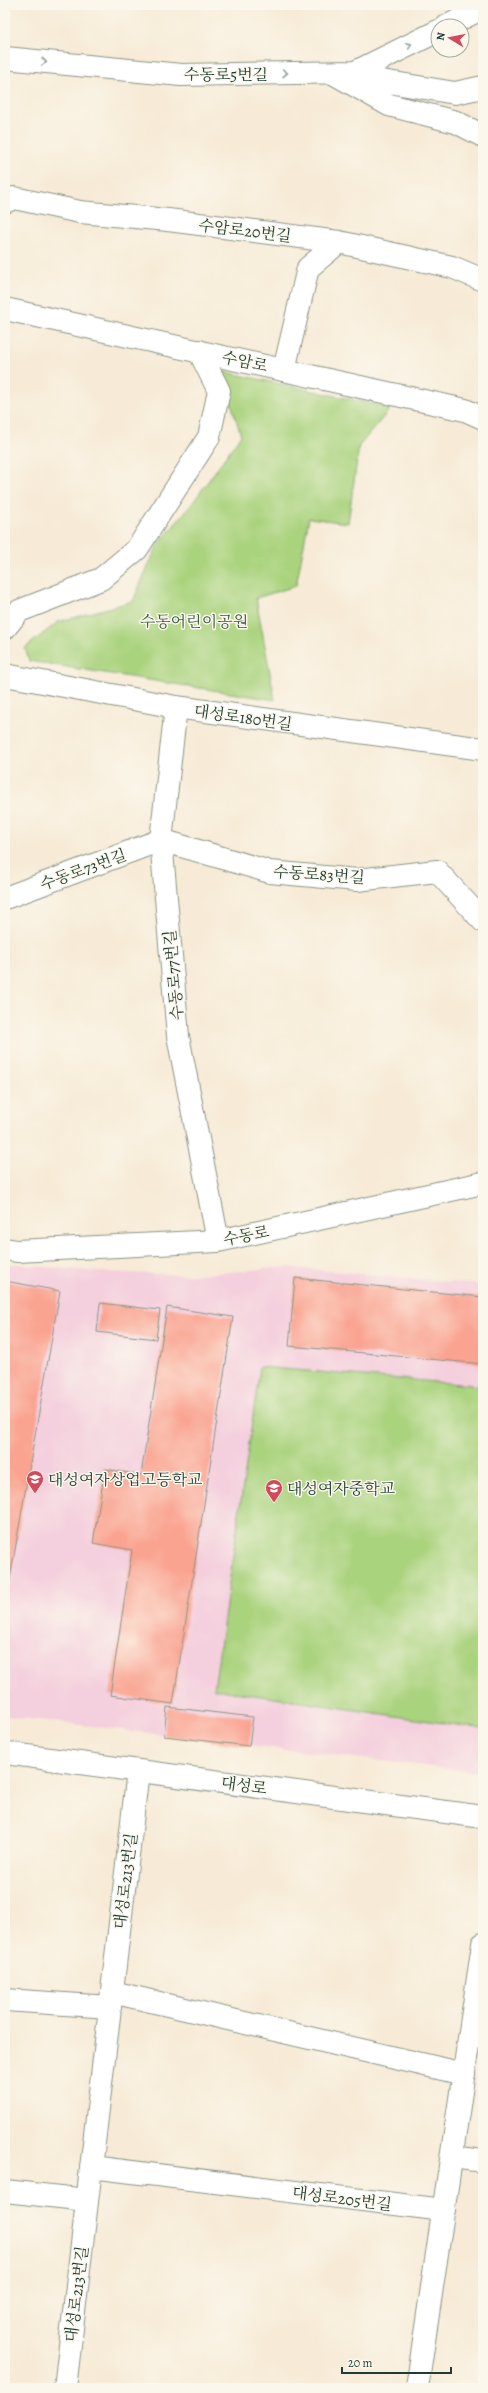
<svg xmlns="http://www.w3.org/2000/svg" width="488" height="2393" font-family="Alegreya,'Noto Serif KR',serif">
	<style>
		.built { fill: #f4cfdd }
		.green { fill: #aad37e; stroke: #648859 }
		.building { fill: #faa390 }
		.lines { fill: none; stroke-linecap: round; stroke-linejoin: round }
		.service-casing { stroke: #8b9486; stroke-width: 24 }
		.minor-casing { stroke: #8b9486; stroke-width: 24 }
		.service { stroke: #fff; stroke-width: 22 }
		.minor { stroke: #fff; stroke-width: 22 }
		.oneway { stroke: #8f9e9a }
		.labels { text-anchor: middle; stroke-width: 3; stroke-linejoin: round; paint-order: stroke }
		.street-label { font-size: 16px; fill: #1f3d34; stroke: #fbf7ec }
		.park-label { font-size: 16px; fill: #3b5b43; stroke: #fbf7ec }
		.poi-label { font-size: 16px; fill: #1f3d34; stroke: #fbf7ec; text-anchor: start }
	</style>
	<rect width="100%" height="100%" fill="#fbf7ec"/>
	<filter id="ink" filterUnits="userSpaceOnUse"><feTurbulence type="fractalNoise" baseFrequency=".025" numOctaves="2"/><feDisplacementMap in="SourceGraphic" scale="8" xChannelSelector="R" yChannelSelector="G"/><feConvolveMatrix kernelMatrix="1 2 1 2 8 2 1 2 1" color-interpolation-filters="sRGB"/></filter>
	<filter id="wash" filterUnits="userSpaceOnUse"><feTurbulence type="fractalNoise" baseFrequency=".012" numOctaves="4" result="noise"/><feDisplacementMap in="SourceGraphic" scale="16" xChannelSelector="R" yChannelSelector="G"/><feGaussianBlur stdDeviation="0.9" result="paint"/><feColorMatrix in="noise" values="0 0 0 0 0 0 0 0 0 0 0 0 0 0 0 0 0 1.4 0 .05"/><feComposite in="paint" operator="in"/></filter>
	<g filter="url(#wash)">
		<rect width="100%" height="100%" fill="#f7ebd7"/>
		<!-- built -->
		<path class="built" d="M 5,1263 L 98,1272 L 195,1275 L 287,1267 L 483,1285 L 483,1773 L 5,1716 Z"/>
		<!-- green -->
		<path class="green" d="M 221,371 L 391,408 L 359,446 L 348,523 L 309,518 L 296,586 L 256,598 L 275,700 L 29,661 L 25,648 L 58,622 L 133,601 L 157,546 L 194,501 L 241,435 Z
			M 260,1367 L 483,1386 L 483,1729 L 214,1689 Z"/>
		<g id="blocks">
			<!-- building -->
			<path class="building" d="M 295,1278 L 483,1297 L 483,1364 L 289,1346 Z
				M 5,1281 L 60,1291 L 6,1602 L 5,1602 Z
				M 100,1303 L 160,1310 L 156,1339 L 97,1332 Z
				M 167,1307 L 233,1317 L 173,1704 L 110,1695 L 132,1550 L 93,1543 L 105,1469 L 141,1475 Z
				M 167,1707 L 253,1717 L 249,1746 L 164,1736 Z"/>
		</g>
	</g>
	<g filter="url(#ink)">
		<use href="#blocks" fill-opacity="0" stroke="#8b9486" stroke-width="1"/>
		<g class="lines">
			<defs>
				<path id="service" d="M 333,73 L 389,105 L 456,122 L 483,136
					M 346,75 L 455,93 L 483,87
					M 5,202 L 14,198 L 80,212 L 168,220 L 339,242 L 452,267 L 483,280
					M 284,370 L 308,268 L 339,242
					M 5,628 L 19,611 L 101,579 L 137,549 L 209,437 L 219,391 L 199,351
					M 5,898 L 161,840 L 270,872 L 357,880 L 437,871 L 483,921
					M 112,1992 L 464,2074
					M 5,2000 L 110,2007
					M 452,2157 L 483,2161
					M 91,2167 L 444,2210
					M 5,2191 L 87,2200"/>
				<path id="minor" d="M 447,26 L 483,8
					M 5,58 L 181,75 L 355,72 L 438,31
					M 5,309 L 465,410 L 483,418
					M 5,675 L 176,707 L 483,749
					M 176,707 L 161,840 L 178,1036 L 218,1241
					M 5,1249 L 17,1251 L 218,1241 L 483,1183
					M 5,1753 L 483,1817
					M 65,2388 L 138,1771
					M 417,2388 L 483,1944"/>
			</defs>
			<!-- service casing -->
			<use href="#service" class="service-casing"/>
			<!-- minor casing -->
			<use href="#minor" class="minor-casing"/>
			<!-- service -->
			<use href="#service" class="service"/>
			<!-- minor -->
			<use href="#minor" class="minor"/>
		</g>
		<!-- one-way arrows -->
		<defs><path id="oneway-chevron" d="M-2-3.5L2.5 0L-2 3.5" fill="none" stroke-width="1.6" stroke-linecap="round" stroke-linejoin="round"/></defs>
		<g class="oneway">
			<use href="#oneway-chevron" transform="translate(409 45) rotate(-27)"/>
			<use href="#oneway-chevron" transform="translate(44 62) rotate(5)"/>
			<use href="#oneway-chevron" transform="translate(285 73) rotate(-1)"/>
		</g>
	</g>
	<!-- icons -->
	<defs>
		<symbol id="school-pin" viewBox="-11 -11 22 30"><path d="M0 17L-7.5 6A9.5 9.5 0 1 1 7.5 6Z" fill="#d1495b" stroke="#fbf7ec"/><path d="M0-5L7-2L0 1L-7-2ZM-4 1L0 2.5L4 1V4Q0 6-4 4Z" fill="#fff"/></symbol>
	</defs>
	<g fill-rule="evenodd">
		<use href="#school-pin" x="25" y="1469" width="20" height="27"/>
		<use href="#school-pin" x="264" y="1478" width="20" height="27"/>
	</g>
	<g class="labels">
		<!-- street labels -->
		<g class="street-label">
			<text x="226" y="80">수동로5번길</text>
			<text transform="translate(245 230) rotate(7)" y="6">수암로20번길</text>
			<text transform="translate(245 361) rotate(12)" y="6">수암로</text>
			<text transform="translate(243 717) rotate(8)" y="6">대성로180번길</text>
			<text transform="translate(83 869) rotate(-20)" y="6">수동로73번길</text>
			<text transform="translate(319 874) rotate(4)" y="6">수동로83번길</text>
			<text transform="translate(173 975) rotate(-95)" y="6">수동로77번길</text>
			<text transform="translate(246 1235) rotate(-11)" y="6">수동로</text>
			<text transform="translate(244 1785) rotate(8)" y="6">대성로</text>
			<text transform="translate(125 1881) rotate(-83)" y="6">대성로213번길</text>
			<text transform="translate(342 2198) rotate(7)" y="6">대성로205번길</text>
			<text transform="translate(76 2294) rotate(-83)" y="6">대성로213번길</text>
		</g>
		<!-- park labels -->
		<g class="park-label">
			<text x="194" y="627">수동어린이공원</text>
		</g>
		<!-- poi labels -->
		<g class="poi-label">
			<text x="48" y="1485">대성여자상업고등학교</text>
			<text x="287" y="1494">대성여자중학교</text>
		</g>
	</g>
	<!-- margin -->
	<rect width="488" height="2393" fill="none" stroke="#fbf7ec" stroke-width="20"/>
	<!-- north arrow -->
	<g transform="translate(450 38) rotate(280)"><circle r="19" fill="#fbf7ec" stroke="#a3ada2"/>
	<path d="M0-3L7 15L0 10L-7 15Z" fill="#d1495b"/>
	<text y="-6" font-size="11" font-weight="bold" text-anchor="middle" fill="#1f3d34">N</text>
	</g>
	<!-- scale -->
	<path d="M342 2367v6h109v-6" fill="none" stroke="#1f3d34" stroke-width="2"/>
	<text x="348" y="2367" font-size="12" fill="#1f3d34" stroke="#fbf7ec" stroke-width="3" paint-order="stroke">20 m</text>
</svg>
